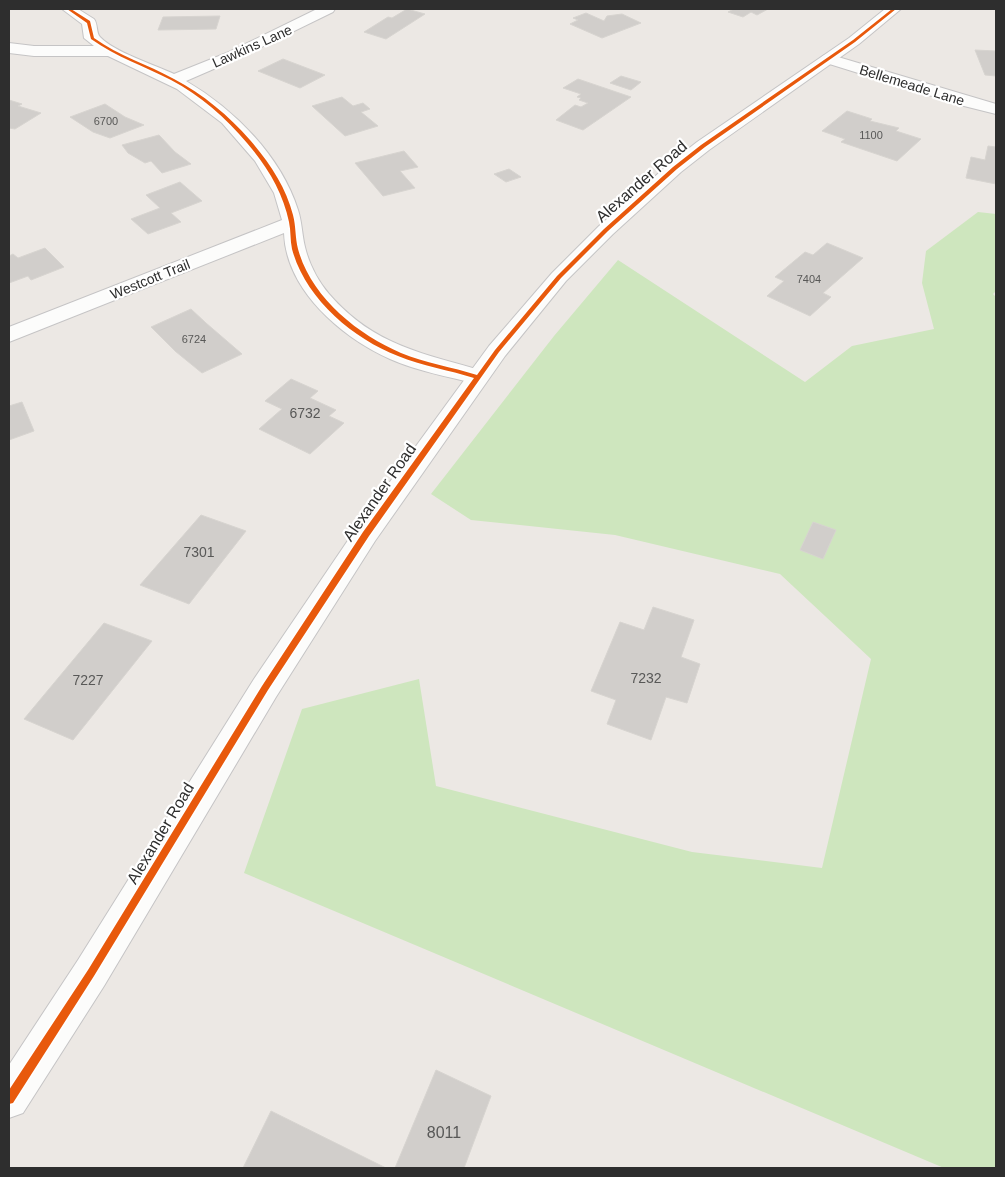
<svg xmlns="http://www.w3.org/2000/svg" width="1005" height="1177" font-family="Arial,sans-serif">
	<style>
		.green { fill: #cee6be }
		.building { fill: #d1cecb; stroke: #d7d4d0 }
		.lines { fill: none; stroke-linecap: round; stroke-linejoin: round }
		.minor-casing { stroke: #c5c4c5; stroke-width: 2 }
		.tertiary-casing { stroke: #c5c4c5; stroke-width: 2 }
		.minor { fill: #fcfcfb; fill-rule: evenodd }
		.tertiary { fill: #fcfcfb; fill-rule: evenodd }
		.cycleway-casing { stroke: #fff; stroke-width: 3 }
		.cycleway { fill: #e8590c; fill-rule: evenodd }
		.labels { text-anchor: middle; stroke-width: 4.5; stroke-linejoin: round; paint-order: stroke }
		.far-number-label { font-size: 11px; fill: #585857 }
		.far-street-label { font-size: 14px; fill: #2e2e2e; stroke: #fff }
		.number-label { font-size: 14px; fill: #585857 }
		.street-label { font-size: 16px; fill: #2e2e2e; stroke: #fff }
		.near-number-label { font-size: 16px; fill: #585857 }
	</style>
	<rect width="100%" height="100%" fill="#ece8e4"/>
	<!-- green -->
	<path class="green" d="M 978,212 L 996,214 L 996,291 L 993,294 L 996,297 L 996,1168 L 944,1168 L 244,873 L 302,709 L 419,679 L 436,786 L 692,852 L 822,868 L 871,659 L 780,574 L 615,535 L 471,520 L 431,494 L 554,336 L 618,260 L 805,382 L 852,346 L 934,329 L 922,283 L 926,251 Z"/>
	<!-- building -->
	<path class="building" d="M 407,9 L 425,14 L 386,39 L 364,32 L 388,17 L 392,18 Z
		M 734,9 L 768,9 L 757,15 L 751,12 L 743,17 L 728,12 Z
		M 586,13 L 604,21 L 607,16 L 622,14 L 641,23 L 602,38 L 570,24 L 578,20 L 573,18 Z
		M 220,16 L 216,29 L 158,30 L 163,17 Z
		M 975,50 L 996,51 L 996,76 L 985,75 Z
		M 283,59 L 325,75 L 300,88 L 258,71 Z
		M 621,76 L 641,82 L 631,90 L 610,83 Z
		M 578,79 L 631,97 L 583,130 L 556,120 L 575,105 L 581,107 L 588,103 L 579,100 L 581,98 L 577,97 L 581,94 L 563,88 Z
		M 342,97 L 353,106 L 363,103 L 370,109 L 361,112 L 378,126 L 345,136 L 312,106 Z
		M 9,100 L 22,104 L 18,106 L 41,113 L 15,129 L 9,128 Z
		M 105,104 L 125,117 L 144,125 L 110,138 L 93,132 L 70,117 Z
		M 847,111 L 872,119 L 870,121 L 899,128 L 896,131 L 921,139 L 897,161 L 841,142 L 845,139 L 822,131 Z
		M 159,135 L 175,152 L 191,164 L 162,173 L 151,161 L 145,163 L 128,153 L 122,145 Z
		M 988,146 L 996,147 L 996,184 L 966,178 L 971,157 L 985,160 Z
		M 404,151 L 418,167 L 400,171 L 415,188 L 383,196 L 355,163 Z
		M 509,169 L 521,177 L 506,182 L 494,174 Z
		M 180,182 L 202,201 L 171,213 L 181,222 L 148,234 L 131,219 L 160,208 L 146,195 Z
		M 827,243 L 863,258 L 823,293 L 831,297 L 810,316 L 767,296 L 784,281 L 775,277 L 805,252 L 813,255 Z
		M 45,248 L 64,267 L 31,280 L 28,276 L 9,283 L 9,256 L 13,254 L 18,258 Z
		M 191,309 L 206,323 L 242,354 L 202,373 L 175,351 L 151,327 Z
		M 291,379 L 318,391 L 310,398 L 336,410 L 329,416 L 344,423 L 310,454 L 259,429 L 282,409 L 265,401 Z
		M 22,402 L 34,431 L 9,440 L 9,406 Z
		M 201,515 L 246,531 L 189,604 L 140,585 Z
		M 813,522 L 836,530 L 823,559 L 800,550 Z
		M 653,607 L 694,620 L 681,657 L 700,664 L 687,703 L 666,697 L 651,740 L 607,724 L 616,700 L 591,691 L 620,622 L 644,630 Z
		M 104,623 L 152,641 L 73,740 L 24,719 Z
		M 436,1070 L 491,1096 L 464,1168 L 395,1168 Z
		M 271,1111 L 386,1168 L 243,1168 Z"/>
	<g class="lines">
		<defs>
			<path id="minor" d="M 62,9 L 78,9 L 94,19 C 98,24 96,33 100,37 C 114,52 155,65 174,74 L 229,52 L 317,9 L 335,9 L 333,12 L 239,58 L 186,81 C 234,109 281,156 298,210 C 302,222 302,235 305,247 C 309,264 318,281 329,294 C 375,347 424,353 486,372 L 489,377 L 486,382 L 478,384 C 449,377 417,371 390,359 C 341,337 286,290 284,233 L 9,342 L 9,327 L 282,220 L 274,193 L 255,161 L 222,123 L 177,89 L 108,56 L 34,56 L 9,53 L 9,43 L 34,46 L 94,46 L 84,38 L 82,24 Z
				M 828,54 L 996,104 L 996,114 L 964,106 L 823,62 L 820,59 L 823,56 Z"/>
			<path id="tertiary" d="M 885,9 L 901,9 L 859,44 L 709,150 L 681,172 L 613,234 L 566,281 L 505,356 L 375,541 L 276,697 L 104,986 L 23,1113 L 9,1118 L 9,1065 L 78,960 L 254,679 L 357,527 L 489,346 L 552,273 L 599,226 L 669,164 L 697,142 L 849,38 Z"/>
		</defs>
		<!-- minor casing -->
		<use href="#minor" class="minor-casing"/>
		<!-- tertiary casing -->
		<use href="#tertiary" class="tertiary-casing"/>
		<!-- minor -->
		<use href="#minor" class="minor"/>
		<!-- tertiary -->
		<use href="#tertiary" class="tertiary"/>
		<defs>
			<path id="cycleway" d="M 67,9 L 71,9 L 90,21 L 94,38 C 119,56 147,64 174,79 C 203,94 229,116 250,140 C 269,162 286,187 293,215 C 296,226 295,238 298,249 C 311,297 357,334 401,353 C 425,363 452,367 477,375 L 495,350 L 557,276 L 604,229 L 673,167 L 701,145 L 853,40 L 892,9 L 896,9 L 855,42 L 705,147 L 677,169 L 608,231 L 561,278 L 499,352 L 369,536 L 268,690 L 94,976 L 13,1103 L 9,1104 L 9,1090 L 88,970 L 262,686 L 363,532 L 474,378 C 449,370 422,366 398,356 C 352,338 305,298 292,249 C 290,240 291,231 289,222 C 283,192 267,166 247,143 C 226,118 200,95 171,80 C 144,66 116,57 91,39 L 87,23 Z"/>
		</defs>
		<!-- cycleway casing -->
		<use href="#cycleway" class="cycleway-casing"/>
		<!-- cycleway -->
		<use href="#cycleway" class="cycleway"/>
	</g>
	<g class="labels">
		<!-- far-number labels -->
		<g class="far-number-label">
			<text x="106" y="125">6700</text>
			<text x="871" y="139">1100</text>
			<text x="809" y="283">7404</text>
			<text x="194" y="343">6724</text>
		</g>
		<!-- far-street labels -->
		<g class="far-street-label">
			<text transform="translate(252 46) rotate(-24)" y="5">Lawkins Lane</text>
			<text transform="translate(912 85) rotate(17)" y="5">Bellemeade Lane</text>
			<text transform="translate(150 279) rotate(-22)" y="5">Westcott Trail</text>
		</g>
		<!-- number labels -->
		<g class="number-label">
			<text x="305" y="418">6732</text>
			<text x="199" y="557">7301</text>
			<text x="646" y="683">7232</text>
			<text x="88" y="685">7227</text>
		</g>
		<!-- street labels -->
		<g class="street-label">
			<text transform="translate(641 181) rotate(-41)" y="6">Alexander Road</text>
			<text transform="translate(379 492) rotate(-55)" y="6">Alexander Road</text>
			<text transform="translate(160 833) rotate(-59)" y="6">Alexander Road</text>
		</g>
		<!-- near-number labels -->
		<g class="near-number-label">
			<text x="444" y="1138">8011</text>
		</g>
	</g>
	<!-- border -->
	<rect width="1005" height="1177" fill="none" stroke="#2e2e2e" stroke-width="20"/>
</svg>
